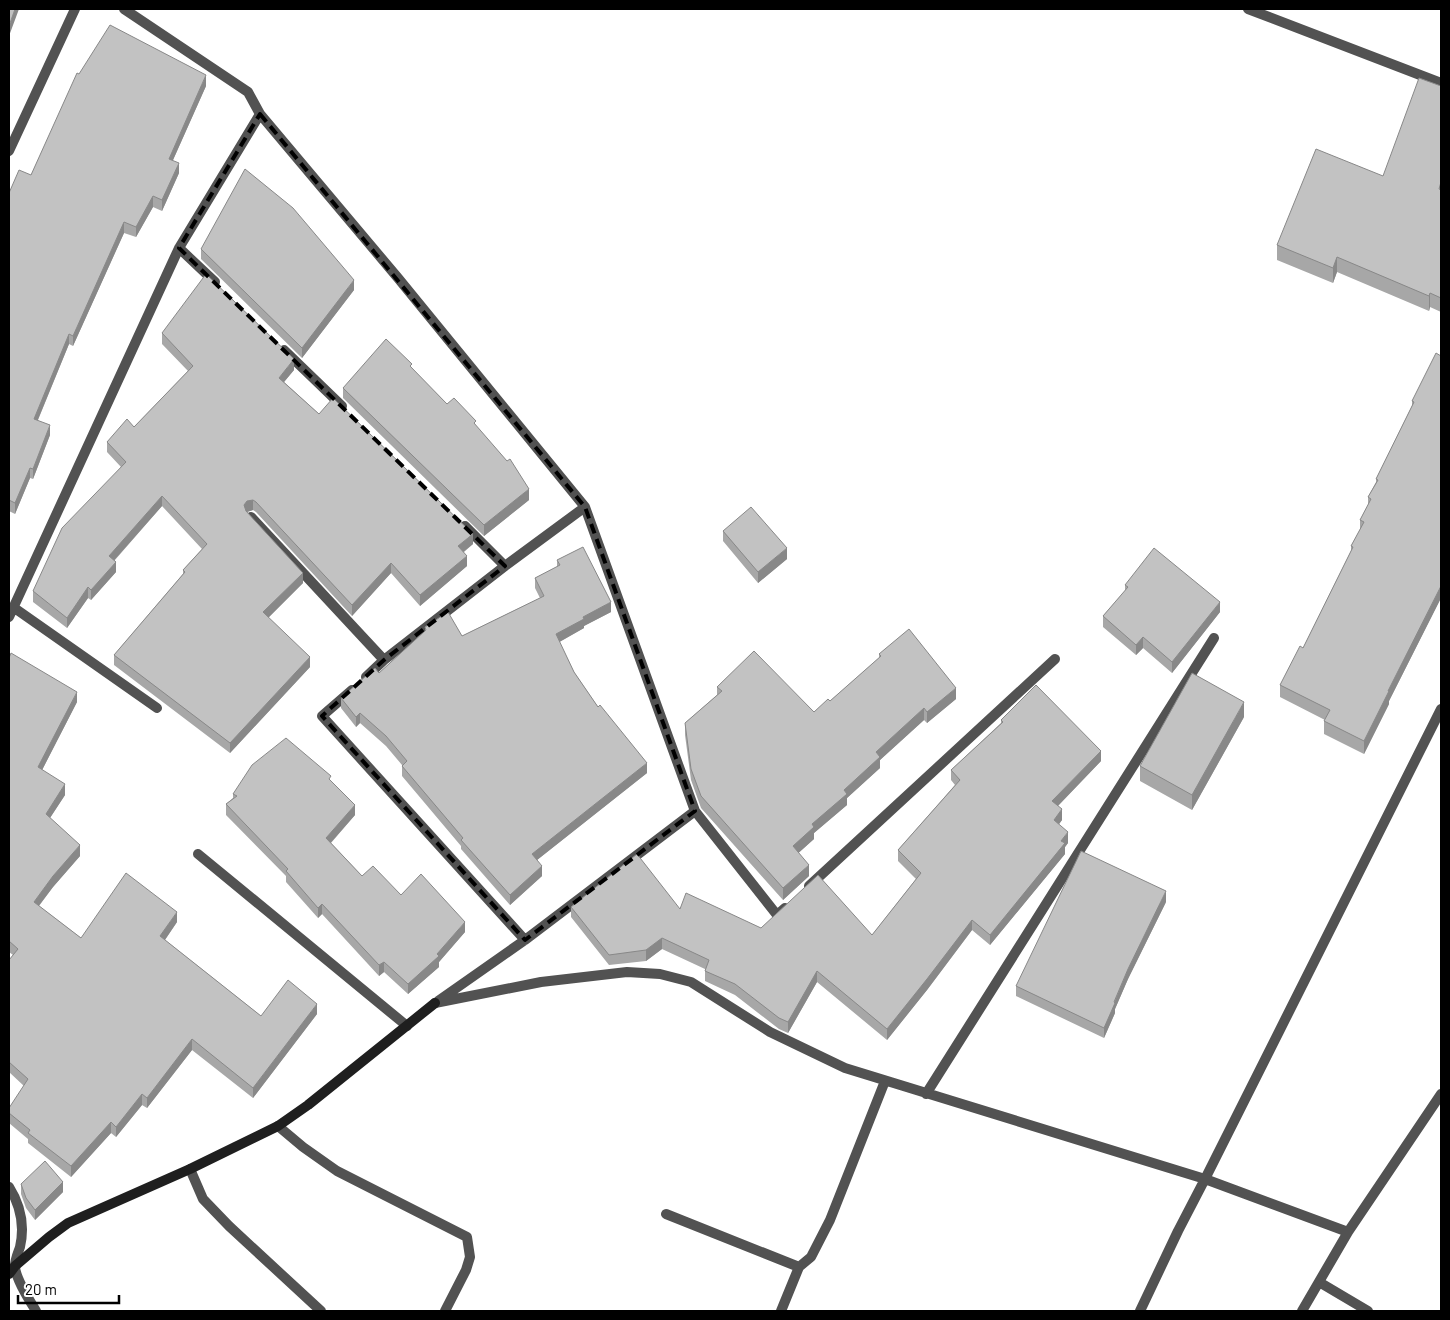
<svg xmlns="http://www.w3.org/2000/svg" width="1450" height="1320" font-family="Barlow,sans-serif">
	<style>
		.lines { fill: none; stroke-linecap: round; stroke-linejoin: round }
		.street { stroke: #525252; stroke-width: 10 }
		.secondary { stroke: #1f1f1f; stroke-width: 10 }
		.wall { fill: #a7a7a7 }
		.shaded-wall { fill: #888 }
		.building { fill: #c2c2c2; stroke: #888 }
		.marked { fill: none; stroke: #000; stroke-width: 4; stroke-dasharray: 10 6; stroke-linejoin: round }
	</style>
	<rect width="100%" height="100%" fill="#fff"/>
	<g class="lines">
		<!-- street -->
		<path class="street" d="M 124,9 L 248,92 L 260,114 L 398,278 L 585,507 L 695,811 L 777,915 L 785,908
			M 1248,9 L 1441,83
			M 9,151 L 75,9
			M 179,248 L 215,282
			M 284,350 L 342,406
			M 251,517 L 384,660
			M 465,526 L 505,566
			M 13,607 L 157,708
			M 9,617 L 179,248 L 260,114
			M 366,677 L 384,660 L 505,566 L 585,507
			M 352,690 L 322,716 L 525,940
			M 198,854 L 407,1026
			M 809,886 L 1055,659
			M 438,1001 L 525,940 L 695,811
			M 435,1003 L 541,982 L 627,972 L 660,974 L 691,982 L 770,1032 L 845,1068 L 1205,1179 L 1348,1232
			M 926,1094 L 1214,638
			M 278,1126 L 303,1147 L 337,1171 L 467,1237 L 470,1257 L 466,1270 L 445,1311
			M 190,1169 L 203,1199 L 229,1226 L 321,1311
			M 9,1187 C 21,1206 25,1225 20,1247 C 18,1253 15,1259 15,1266 C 15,1278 30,1301 36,1311
			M 666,1214 L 799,1267
			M 1319,1282 L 1368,1311
			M 781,1311 L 799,1267 L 811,1257 L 830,1220 L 885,1081
			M 1140,1311 L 1178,1231 L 1205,1179 L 1441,709
			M 1302,1311 L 1348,1232 L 1441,1094"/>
		<!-- secondary -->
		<path class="secondary" d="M 9,1274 L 15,1266 L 49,1237 L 68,1223 L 190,1169 L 278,1126 L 308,1105 L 435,1003"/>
	</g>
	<!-- wall -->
	<path class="wall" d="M 79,74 L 206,86 L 173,160 L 179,173 L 162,211 L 153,207 L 136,237 L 124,233 L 73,346 L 69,344 L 38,420 L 50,435 L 33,479 L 30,478 L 15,514 L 9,511 L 9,193 L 31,175 Z
		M 1441,86 L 1441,312 L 1430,307 L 1429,311 L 1337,272 L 1333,283 L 1277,260 L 1277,245 L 1383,176 Z
		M 201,249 L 354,290 L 302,358 L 201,259 Z
		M 162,333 L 294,370 L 284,382 L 319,414 L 473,544 L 464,552 L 467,566 L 420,606 L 391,573 L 352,616 L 256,512 L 253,510 L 247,512 L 303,583 L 268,618 L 310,667 L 230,753 L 114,665 L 114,655 L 183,574 L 183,570 L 202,549 L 162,506 L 115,560 L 116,572 L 91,600 L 88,598 L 67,628 L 33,602 L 33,591 L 121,467 L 107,452 L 107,442 L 134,427 L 188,371 L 162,344 Z
		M 1441,356 L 1441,598 L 1389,701 L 1389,704 L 1364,754 L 1324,734 L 1324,721 L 1325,720 L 1280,697 L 1280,685 L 1303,648 L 1351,551 L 1351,546 L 1360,530 L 1360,520 L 1368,505 L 1368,497 L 1376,482 L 1376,479 L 1412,406 L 1412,401 Z
		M 412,369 L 447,404 L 476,426 L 529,500 L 484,536 L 343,398 L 343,388 Z
		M 723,531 L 787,559 L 758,583 L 723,541 Z
		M 557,560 L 611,612 L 584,626 L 584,628 L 559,642 L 574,672 L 598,707 L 647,773 L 537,860 L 542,876 L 510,905 L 461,849 L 461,846 L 402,776 L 402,765 L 386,746 L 360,723 L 356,727 L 341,708 L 341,698 L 379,673 L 425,631 L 425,627 L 462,636 L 540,598 L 535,588 L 535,578 L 557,567 Z
		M 1125,585 L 1220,612 L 1172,673 L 1143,648 L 1136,655 L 1103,627 L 1103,616 L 1125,591 Z
		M 879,654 L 956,699 L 927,723 L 924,720 L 880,760 L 880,768 L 847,798 L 847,805 L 814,833 L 814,839 L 798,853 L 809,876 L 783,900 L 701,808 L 691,780 L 685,735 L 685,723 L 717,695 L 717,687 L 814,712 L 830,701 L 879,658 Z
		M 9,658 L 77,702 L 42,770 L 65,795 L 50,818 L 80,856 L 53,887 L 39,906 L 81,938 L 177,922 L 165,940 L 261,1016 L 317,1014 L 253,1098 L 192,1050 L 147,1108 L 142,1105 L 116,1137 L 111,1133 L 71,1177 L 28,1143 L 28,1139 L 9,1123 L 9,1113 L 24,1086 L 9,1072 L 9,960 L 13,955 L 9,952 Z
		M 1244,717 L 1192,810 L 1140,781 L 1140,766 Z
		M 1001,720 L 1101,761 L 1058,806 L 1062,820 L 1059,824 L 1068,843 L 1065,847 L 1065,854 L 990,945 L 972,930 L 927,990 L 887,1040 L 817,982 L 788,1033 L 779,1029 L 735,995 L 705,981 L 705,969 L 662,949 L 646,961 L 609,965 L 571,917 L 571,907 L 680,909 L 761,928 L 872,935 L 916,879 L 898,861 L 898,850 L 955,785 L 951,780 L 951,770 L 1001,723 Z
		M 331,781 L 355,815 L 331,843 L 362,876 L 401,895 L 465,932 L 439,962 L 439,967 L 408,994 L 384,972 L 379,976 L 322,914 L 318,918 L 286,882 L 286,876 L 226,815 L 226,804 L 233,798 L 233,794 Z
		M 1166,902 L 1128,979 L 1115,1009 L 1115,1013 L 1104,1038 L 1016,996 L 1016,986 Z
		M 21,1184 L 63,1192 L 35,1220 L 26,1208 L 21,1194 Z"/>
	<!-- shaded-wall -->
	<path class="shaded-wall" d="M 15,9 L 19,9 L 9,36 L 9,26 Z
		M 206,75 L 206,86 L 169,169 L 169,159 Z
		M 179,163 L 179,173 L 162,211 L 162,200 Z
		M 153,196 L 153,207 L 136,237 L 136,227 Z
		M 124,222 L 124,233 L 73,346 L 73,336 Z
		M 1337,257 L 1337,272 L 1333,283 L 1333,268 Z
		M 354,280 L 354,290 L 302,358 L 302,348 Z
		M 1430,293 L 1430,307 L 1429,311 L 1429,296 Z
		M 69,334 L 69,344 L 34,429 L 34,419 Z
		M 294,359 L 294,370 L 279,388 L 279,378 Z
		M 50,425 L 50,435 L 33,479 L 33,469 Z
		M 30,468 L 30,478 L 15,514 L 15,503 Z
		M 529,489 L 529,500 L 484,536 L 484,525 Z
		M 162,496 L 162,506 L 109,566 L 109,556 Z
		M 253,500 L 253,510 L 247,512 L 244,515 L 244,505 L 247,501 Z
		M 473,534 L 473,544 L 458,556 L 458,546 Z
		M 787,548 L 787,559 L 758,583 L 758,572 Z
		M 467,556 L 467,566 L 420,606 L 420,595 Z
		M 116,562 L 116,572 L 91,600 L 91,590 Z
		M 391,563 L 391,573 L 352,616 L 352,605 Z
		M 303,573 L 303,583 L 263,623 L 263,612 Z
		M 1441,586 L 1441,598 L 1389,701 L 1389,704 L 1364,754 L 1364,741 L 1388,691 Z
		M 88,587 L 88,598 L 67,628 L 67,618 Z
		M 611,602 L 611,612 L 584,626 L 584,628 L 556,644 L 556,634 L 583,617 Z
		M 1220,602 L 1220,612 L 1172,673 L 1172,662 Z
		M 1143,637 L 1143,648 L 1136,655 L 1136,645 Z
		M 310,657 L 310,667 L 230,753 L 230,743 Z
		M 956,688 L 956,699 L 927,723 L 927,712 Z
		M 77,692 L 77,702 L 38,778 L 38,767 Z
		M 1244,702 L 1244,717 L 1192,810 L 1192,795 Z
		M 924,708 L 924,720 L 880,760 L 880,768 L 847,798 L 847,805 L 814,833 L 814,839 L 793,858 L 793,846 L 812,824 L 844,790 L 876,752 Z
		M 360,713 L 360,723 L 356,727 L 356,717 Z
		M 1101,751 L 1101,761 L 1052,812 L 1052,801 Z
		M 647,763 L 647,773 L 532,864 L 532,854 Z
		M 65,784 L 65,795 L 46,824 L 46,814 Z
		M 355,805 L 355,815 L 326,848 L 326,838 Z
		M 1062,809 L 1062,820 L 1054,831 L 1054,820 Z
		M 1068,832 L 1068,843 L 1065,847 L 1065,854 L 990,945 L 990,935 Z
		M 80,845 L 80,856 L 53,887 L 34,912 L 34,902 L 53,876 Z
		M 809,865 L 809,876 L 783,900 L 783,888 Z
		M 542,866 L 542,876 L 510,905 L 510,895 Z
		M 1166,891 L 1166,902 L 1128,979 L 1115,1009 L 1115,1013 L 1104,1038 L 1104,1028 L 1128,969 Z
		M 322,904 L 322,914 L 318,918 L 318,908 Z
		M 177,912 L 177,922 L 160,947 L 160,936 Z
		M 972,920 L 972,930 L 927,990 L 887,1040 L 887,1029 Z
		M 465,922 L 465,932 L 439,962 L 439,967 L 408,994 L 408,984 L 437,954 Z
		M 662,938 L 662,949 L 646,961 L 646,950 Z
		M 384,962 L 384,972 L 379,976 L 379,965 Z
		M 817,971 L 817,982 L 788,1033 L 788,1022 Z
		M 317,1004 L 317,1014 L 253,1098 L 253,1088 Z
		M 192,1039 L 192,1050 L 147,1108 L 147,1098 Z
		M 142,1094 L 142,1105 L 116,1137 L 116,1127 Z
		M 111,1122 L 111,1133 L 71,1177 L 71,1166 Z
		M 63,1182 L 63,1192 L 35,1220 L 35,1210 Z"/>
	<!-- building -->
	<path class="building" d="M 9,9 L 15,9 L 9,26 Z
		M 110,25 L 206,75 L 169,159 L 179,163 L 162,200 L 153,196 L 136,227 L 124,222 L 73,336 L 69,334 L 34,419 L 50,425 L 33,469 L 30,468 L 15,503 L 9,500 L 9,193 L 19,170 L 31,175 L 77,73 L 79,74 Z
		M 1419,78 L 1441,86 L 1441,182 L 1439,189 L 1441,190 L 1441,298 L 1430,293 L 1429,296 L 1337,257 L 1333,268 L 1277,245 L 1316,149 L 1383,176 Z
		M 245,169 L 293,208 L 354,280 L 302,348 L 201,249 Z
		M 206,274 L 294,359 L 279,378 L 319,414 L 333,398 L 473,534 L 458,546 L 467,556 L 420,595 L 391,563 L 352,605 L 256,502 L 253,500 L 247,501 L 244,505 L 246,511 L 303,573 L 263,612 L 310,657 L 230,743 L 114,655 L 185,572 L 183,570 L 207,544 L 162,496 L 109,556 L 116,562 L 91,590 L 88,587 L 67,618 L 33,591 L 62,528 L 126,462 L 107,442 L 127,419 L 134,427 L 193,366 L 162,333 Z
		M 386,339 L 412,364 L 410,366 L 447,404 L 454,398 L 476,421 L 474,423 L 507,461 L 510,459 L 529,489 L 484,525 L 343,388 Z
		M 1436,353 L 1441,356 L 1441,586 L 1388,691 L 1389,691 L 1364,741 L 1324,721 L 1330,710 L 1280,685 L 1300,646 L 1303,648 L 1353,547 L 1351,546 L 1364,522 L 1360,520 L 1371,499 L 1368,497 L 1378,480 L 1376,479 L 1414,402 L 1412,401 Z
		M 751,507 L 787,548 L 758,572 L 723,531 Z
		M 583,547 L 611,602 L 583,617 L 584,619 L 556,634 L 574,672 L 598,707 L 600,705 L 647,763 L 532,854 L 542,866 L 510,895 L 461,840 L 463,838 L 402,766 L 407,761 L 386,736 L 360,713 L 356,717 L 341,698 L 375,668 L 379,673 L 426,630 L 425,627 L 448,612 L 462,636 L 544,596 L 535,578 L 560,565 L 557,560 Z
		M 1154,548 L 1220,602 L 1172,662 L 1143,637 L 1136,645 L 1103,616 L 1128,587 L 1125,585 Z
		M 909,629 L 956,688 L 927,712 L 924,708 L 876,752 L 880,757 L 844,790 L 847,794 L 812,824 L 814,827 L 793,846 L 809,865 L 783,888 L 701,796 L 691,769 L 685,723 L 722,691 L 717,687 L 754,651 L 814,712 L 828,699 L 830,701 L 881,656 L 879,654 Z
		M 11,653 L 77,692 L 38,767 L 65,784 L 46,814 L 80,845 L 53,876 L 34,902 L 81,938 L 126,873 L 177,912 L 160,936 L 261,1016 L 288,980 L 317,1004 L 253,1088 L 192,1039 L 147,1098 L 142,1094 L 116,1127 L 111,1122 L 71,1166 L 28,1133 L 30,1130 L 9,1113 L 9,1108 L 28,1079 L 9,1062 L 9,960 L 18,949 L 9,941 L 9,658 Z
		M 1192,673 L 1244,702 L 1192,795 L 1140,766 Z
		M 1036,685 L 1101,751 L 1052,801 L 1062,809 L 1054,820 L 1068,832 L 1061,841 L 1065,843 L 990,935 L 972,920 L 927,979 L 887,1029 L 817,971 L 788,1022 L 779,1018 L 735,984 L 705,971 L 709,960 L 662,938 L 646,950 L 609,955 L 571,907 L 637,854 L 680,909 L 686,893 L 761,928 L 818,875 L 872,935 L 921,873 L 898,850 L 960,780 L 951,770 L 1003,722 L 1001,720 Z
		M 286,738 L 331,776 L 329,779 L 355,805 L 326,838 L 362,876 L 373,866 L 401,895 L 421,874 L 465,922 L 437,954 L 439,956 L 408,984 L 384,962 L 379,965 L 322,904 L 318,908 L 286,871 L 288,869 L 226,804 L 237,796 L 233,794 L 252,765 Z
		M 1081,851 L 1166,891 L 1128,969 L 1114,1002 L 1115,1003 L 1104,1028 L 1016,986 Z
		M 45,1161 L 63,1182 L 35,1210 L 26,1198 L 21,1184 Z"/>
	<!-- marked area -->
	<path class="marked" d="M 260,114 L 585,507 L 695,811 L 525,940 L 322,716 L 384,660 L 505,566 L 179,248 Z"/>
	<!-- border -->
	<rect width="1450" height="1320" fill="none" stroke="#000000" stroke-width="20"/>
	<!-- scale -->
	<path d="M18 1295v8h101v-8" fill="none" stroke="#000000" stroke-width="2.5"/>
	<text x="25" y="1295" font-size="15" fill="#000000" stroke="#ffffff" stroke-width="4" paint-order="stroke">20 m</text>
</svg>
